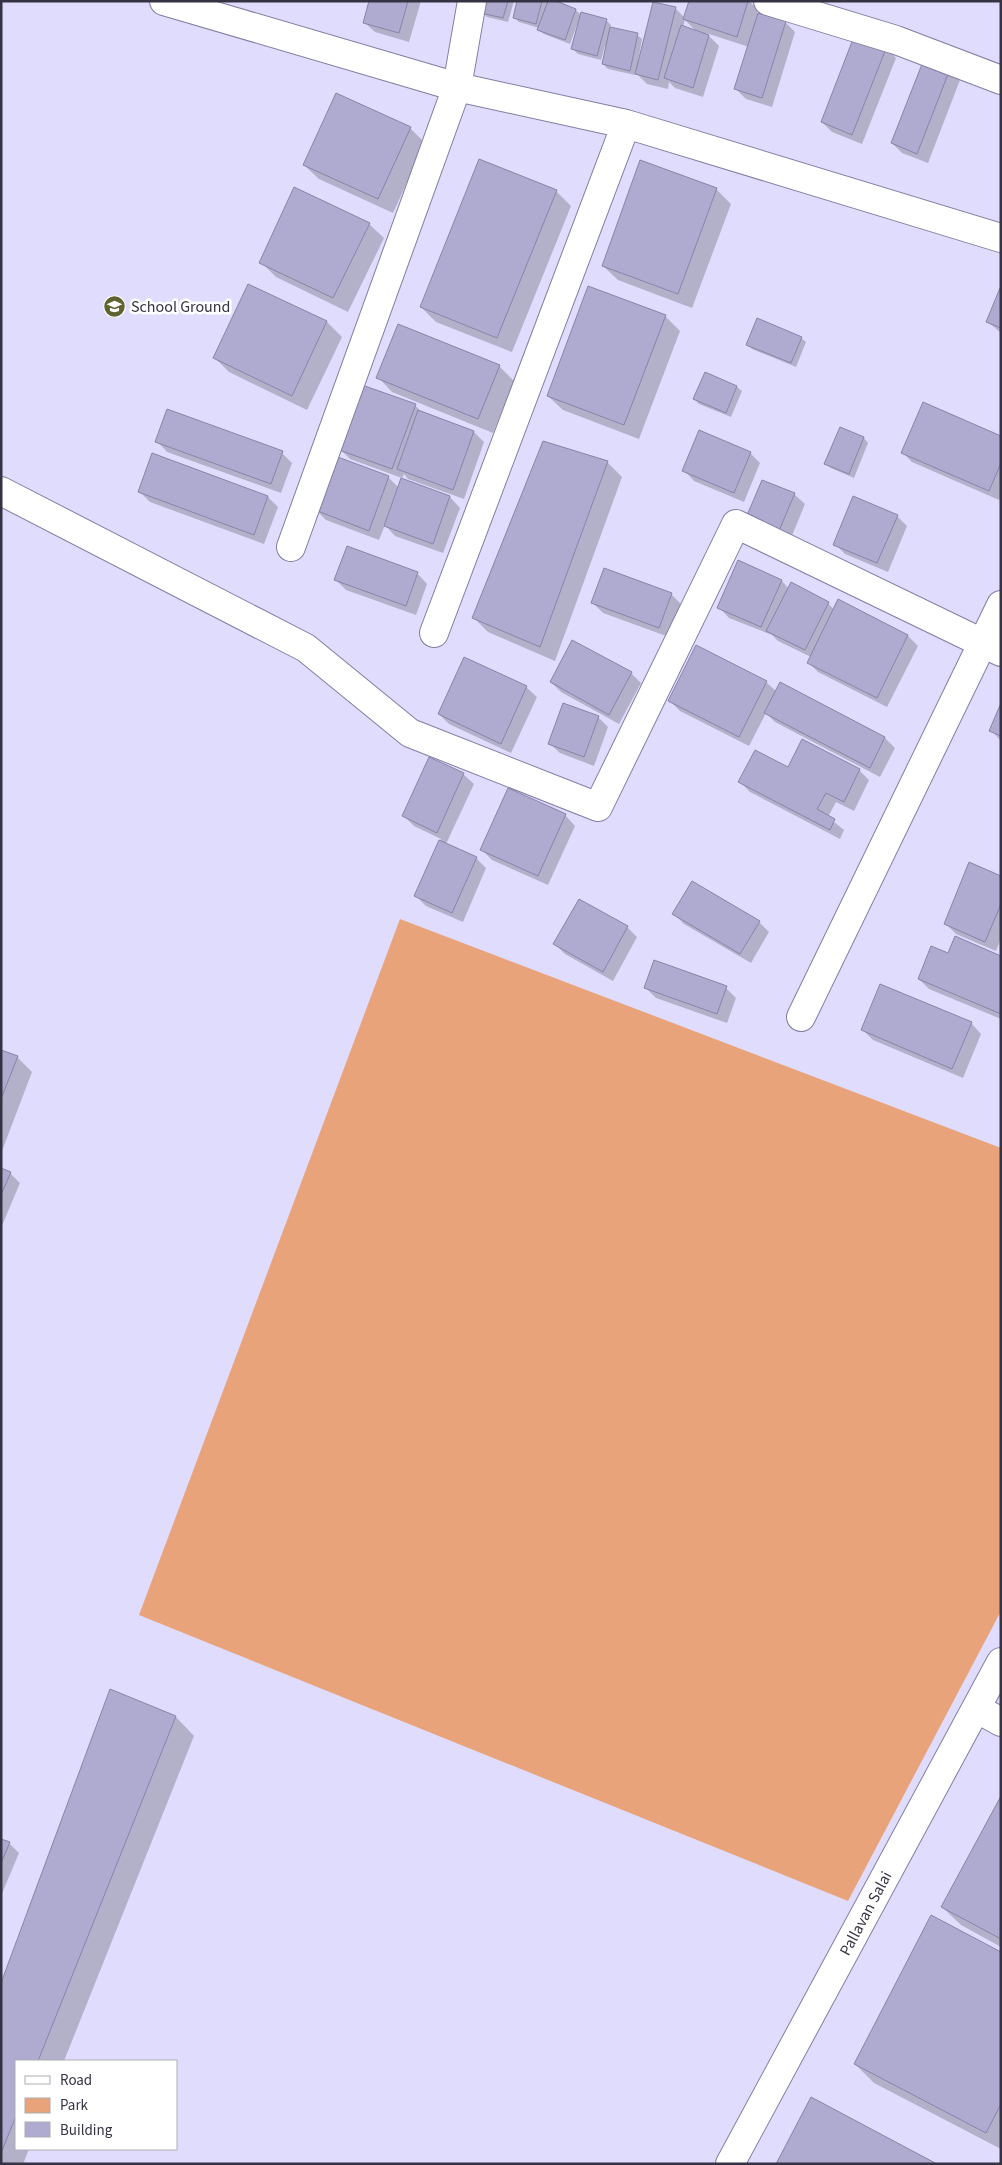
<svg xmlns="http://www.w3.org/2000/svg" width="1002" height="2165" font-family="'Source Sans 3',sans-serif">
	<style>
		.green { fill: #e9a37b }
		.shadow { fill: #0003; fill-rule: evenodd }
		.building { fill: #afaad0; stroke: #8884a8 }
		.lines { fill: none; stroke-linecap: round; stroke-linejoin: round }
		.minor-casing { stroke: #827da2; stroke-width: 30 }
		.minor { stroke: #fff; stroke-width: 28 }
		.labels { text-anchor: middle; stroke-width: 5; stroke-linejoin: round; paint-order: stroke }
		.poi-label { font-size: 16px; fill: #353343; stroke: #fff; text-anchor: start }
		.street-label { font-size: 16px; fill: #353343; stroke: #fff }
	</style>
	<rect width="100%" height="100%" fill="#e0dcfd"/>
	<!-- green -->
	<path class="green" d="M 400,919 L 1001,1148 L 1001,1611 L 848,1901 L 139,1615 Z"/>
	<!-- shadow -->
	<path class="shadow" d="M 370,1 L 421,1 L 409,42 L 375,32 L 364,22 Z
		M 485,1 L 514,1 L 508,22 L 487,17 L 482,12 Z
		M 519,1 L 553,1 L 576,10 L 582,16 L 606,20 L 611,25 L 610,28 L 637,35 L 642,39 L 638,61 L 640,61 L 675,8 L 685,18 L 690,1 L 749,1 L 758,10 L 757,13 L 785,22 L 795,32 L 772,107 L 746,99 L 736,89 L 749,47 L 706,33 L 719,46 L 703,97 L 675,88 L 669,82 L 668,89 L 647,84 L 635,72 L 635,75 L 608,69 L 603,64 L 607,47 L 605,46 L 601,60 L 578,54 L 573,49 L 580,22 L 578,22 L 570,44 L 544,34 L 539,30 L 539,28 L 519,22 L 514,17 ZM 685,20 L 697,32 L 683,27 Z
		M 886,47 L 896,58 L 862,144 L 832,132 L 822,122 Z
		M 950,70 L 960,80 L 928,163 L 902,153 L 892,143 Z
		M 410,128 L 425,143 L 393,213 L 319,179 L 304,165 Z
		M 716,189 L 731,204 L 692,308 L 618,280 L 603,266 Z
		M 556,191 L 571,206 L 512,352 L 436,322 L 421,307 Z
		M 369,224 L 384,238 L 348,312 L 276,277 L 261,262 Z
		M 249,286 L 327,322 L 342,337 L 307,410 L 229,372 L 215,358 Z
		M 1001,290 L 1001,333 L 987,321 Z
		M 665,316 L 680,331 L 639,439 L 563,410 L 548,396 Z
		M 801,338 L 806,342 L 796,367 L 752,349 L 747,344 Z
		M 499,366 L 514,381 L 493,433 L 392,392 L 378,377 Z
		M 705,373 L 737,387 L 742,391 L 731,417 L 699,404 L 694,399 Z
		M 415,405 L 422,413 L 474,432 L 484,442 L 464,499 L 408,479 L 404,474 L 402,478 L 350,459 L 340,449 Z
		M 841,428 L 864,438 L 868,443 L 854,478 L 831,468 L 826,463 Z
		M 1001,438 L 1001,496 L 999,500 L 912,462 L 902,452 Z
		M 157,441 L 282,453 L 292,463 L 281,493 L 167,452 Z
		M 543,443 L 608,463 L 622,477 L 555,661 L 488,632 L 473,617 Z
		M 750,453 L 760,463 L 744,502 L 694,481 L 684,470 Z
		M 388,477 L 399,488 L 402,480 L 450,497 L 460,508 L 443,553 L 395,536 L 385,525 L 379,540 L 326,520 L 316,510 Z
		M 763,481 L 794,494 L 805,504 L 789,543 L 757,529 Z
		M 140,492 L 268,497 L 278,507 L 264,544 L 150,502 Z
		M 897,516 L 907,526 L 888,572 L 845,554 L 835,544 Z
		M 739,562 L 782,581 L 789,589 L 828,603 L 834,610 L 908,636 L 918,646 L 887,707 L 818,672 L 808,662 L 811,657 L 778,641 L 772,635 L 729,618 L 719,607 Z
		M 417,573 L 427,584 L 416,615 L 346,590 L 336,580 Z
		M 671,594 L 681,604 L 669,637 L 603,613 L 593,603 Z
		M 464,659 L 526,687 L 537,697 L 511,753 L 449,724 L 439,714 Z
		M 631,673 L 641,683 L 619,724 L 561,692 L 551,682 Z
		M 766,682 L 776,691 L 780,683 L 885,738 L 895,748 L 880,777 L 775,722 L 766,713 L 749,746 L 680,711 L 670,701 Z
		M 1001,706 L 1001,741 L 991,730 Z
		M 598,717 L 608,727 L 594,766 L 560,753 L 549,743 Z
		M 789,769 L 859,770 L 869,780 L 854,811 L 836,802 L 828,817 L 844,830 L 840,839 L 750,792 L 740,782 Z
		M 463,774 L 474,784 L 446,844 L 476,858 L 486,868 L 463,922 L 426,906 L 416,896 L 441,839 L 414,826 L 404,816 Z
		M 565,815 L 575,826 L 548,885 L 492,860 L 482,850 Z
		M 1001,877 L 1001,938 L 996,951 L 956,934 L 946,924 Z
		M 674,914 L 759,922 L 769,932 L 751,963 L 684,924 Z
		M 627,927 L 637,937 L 613,981 L 565,954 L 555,944 Z
		M 949,955 L 1001,957 L 1001,1019 L 929,989 L 919,979 Z
		M 646,988 L 726,988 L 736,998 L 727,1023 L 656,998 Z
		M 971,1023 L 981,1034 L 963,1078 L 873,1040 L 863,1030 Z
		M 1,1051 L 17,1057 L 32,1072 L 2,1151 Z
		M 1,1169 L 10,1173 L 20,1183 L 1,1228 Z
		M 111,1691 L 176,1717 L 194,1736 L 64,2061 L 16,2061 L 16,2149 L 29,2149 L 23,2164 L 1,2164 L 1,1986 Z
		M 1001,1798 L 1001,1947 L 961,1925 L 942,1907 Z
		M 1,1840 L 9,1843 L 19,1853 L 1,1896 Z
		M 1001,1953 L 1001,2149 L 874,2083 L 855,2064 Z"/>
	<!-- building -->
	<path class="building" d="M 369,1 L 408,1 L 399,33 L 363,23 Z
		M 484,1 L 508,1 L 503,18 L 481,13 Z
		M 517,1 L 542,1 L 536,24 L 513,18 Z
		M 548,1 L 556,1 L 576,9 L 565,40 L 537,30 Z
		M 689,1 L 748,1 L 737,37 L 683,19 Z
		M 653,2 L 676,7 L 658,80 L 635,74 Z
		M 581,12 L 607,19 L 597,56 L 571,49 Z
		M 758,13 L 786,21 L 762,98 L 734,89 Z
		M 681,25 L 709,35 L 693,88 L 664,78 Z
		M 610,27 L 638,33 L 630,71 L 602,64 Z
		M 855,34 L 887,46 L 852,135 L 821,122 Z
		M 924,59 L 950,69 L 917,154 L 891,143 Z
		M 336,93 L 411,127 L 378,199 L 303,165 Z
		M 479,159 L 557,190 L 497,338 L 420,307 Z
		M 640,160 L 717,188 L 678,294 L 602,266 Z
		M 294,187 L 370,223 L 333,298 L 259,263 Z
		M 248,284 L 327,321 L 292,396 L 213,358 Z
		M 588,286 L 666,315 L 624,425 L 547,396 Z
		M 1000,288 L 1001,289 L 1001,328 L 986,322 Z
		M 757,318 L 802,337 L 791,363 L 746,345 Z
		M 398,324 L 500,365 L 478,419 L 376,378 Z
		M 705,372 L 737,386 L 726,413 L 693,399 Z
		M 362,385 L 416,404 L 392,469 L 339,450 Z
		M 923,402 L 1001,436 L 1001,463 L 989,491 L 901,453 Z
		M 167,409 L 283,451 L 271,484 L 155,442 Z
		M 418,410 L 474,431 L 453,490 L 397,469 Z
		M 840,427 L 864,437 L 849,474 L 824,464 Z
		M 699,430 L 751,452 L 734,493 L 682,471 Z
		M 543,441 L 608,461 L 540,647 L 472,618 Z
		M 152,453 L 268,496 L 254,535 L 138,492 Z
		M 335,456 L 389,476 L 369,531 L 315,510 Z
		M 401,478 L 450,496 L 433,544 L 384,526 Z
		M 762,480 L 795,493 L 778,533 L 745,520 Z
		M 853,496 L 898,515 L 877,563 L 833,545 Z
		M 347,546 L 418,572 L 406,606 L 334,580 Z
		M 738,560 L 782,580 L 761,627 L 717,608 Z
		M 604,568 L 672,593 L 659,628 L 591,603 Z
		M 791,582 L 829,602 L 805,650 L 766,631 Z
		M 838,599 L 908,635 L 877,698 L 807,663 Z
		M 572,640 L 632,672 L 609,715 L 550,682 Z
		M 696,645 L 767,681 L 739,737 L 668,701 Z
		M 464,657 L 527,686 L 501,744 L 438,714 Z
		M 780,682 L 885,737 L 870,768 L 764,713 Z
		M 563,703 L 599,716 L 584,757 L 548,744 Z
		M 1001,703 L 1001,736 L 989,731 Z
		M 802,739 L 860,769 L 844,802 L 826,793 L 817,809 L 835,819 L 830,830 L 738,782 L 755,750 L 788,767 Z
		M 429,757 L 464,773 L 437,833 L 402,816 Z
		M 508,788 L 566,814 L 538,876 L 480,850 Z
		M 439,840 L 477,857 L 452,913 L 414,896 Z
		M 969,862 L 1001,876 L 1001,904 L 985,942 L 944,924 Z
		M 692,881 L 760,921 L 740,954 L 672,914 Z
		M 579,899 L 628,926 L 603,972 L 553,944 Z
		M 955,936 L 1001,956 L 1001,1014 L 918,979 L 931,946 L 948,953 Z
		M 654,960 L 727,986 L 717,1014 L 644,988 Z
		M 880,984 L 972,1022 L 952,1069 L 861,1030 Z
		M 1,1050 L 18,1056 L 1,1099 Z
		M 1,1168 L 11,1172 L 1,1195 Z
		M 110,1689 L 176,1716 L 38,2061 L 16,2061 L 16,2116 L 1,2153 L 1,1983 Z
		M 1001,1796 L 1001,1939 L 941,1907 Z
		M 1,1839 L 10,1842 L 1,1863 Z
		M 931,1915 L 1001,1952 L 1001,2104 L 986,2133 L 854,2064 Z
		M 811,2097 L 937,2164 L 776,2164 Z"/>
	<g class="lines">
		<defs>
			<path id="minor" d="M 164,1 L 457,87 L 626,124 L 1001,238
				M 768,1 L 896,40 L 1001,80
				M 1,491 L 306,648 L 410,733 L 598,807 L 736,524 L 1001,652
				M 291,547 L 457,87 L 472,1
				M 434,633 L 626,124
				M 801,1017 L 1001,605
				M 976,1708 L 1001,1722
				M 730,2164 L 1001,1662"/>
		</defs>
		<!-- minor casing -->
		<use href="#minor" class="minor-casing"/>
		<!-- minor -->
		<use href="#minor" class="minor"/>
	</g>
	<!-- icons -->
	<defs>
		<symbol id="school-disc" viewBox="-11 -11 22 22"><circle r="9.5" fill="#60622f" stroke="#fff"/><path d="M0-5L7-2L0 1L-7-2ZM-4 1L0 2.5L4 1V4Q0 6-4 4Z" fill="#fff"/></symbol>
	</defs>
	<g fill-rule="evenodd">
		<use href="#school-disc" x="102" y="294" width="25" height="25"/>
	</g>
	<g class="labels">
		<!-- poi labels -->
		<g class="poi-label">
			<text x="131" y="312">School Ground</text>
		</g>
		<!-- street labels -->
		<g class="street-label">
			<text transform="translate(865 1913) rotate(-62)" y="6">Pallavan Salai</text>
		</g>
	</g>
	<!-- border -->
	<rect width="1002" height="2165" fill="none" stroke="#353343" stroke-width="5"/>
	<!-- legend -->
	<rect x="15" y="2060" width="162" height="90" fill="#ffffff" stroke="#aeadb4"/>
	<rect x="25" y="2076" width="25" height="8" fill="#ffffff" stroke="#aeadb4"/>
	<text x="60" y="2085" font-size="15" fill="#353343">Road</text>
	<rect x="25" y="2098" width="25" height="15" fill="#e9a37b" stroke="#aeadb4"/>
	<text x="60" y="2110" font-size="15" fill="#353343">Park</text>
	<rect x="25" y="2122" width="25" height="15" fill="#afaad0" stroke="#aeadb4"/>
	<text x="60" y="2135" font-size="15" fill="#353343">Building</text>
</svg>
